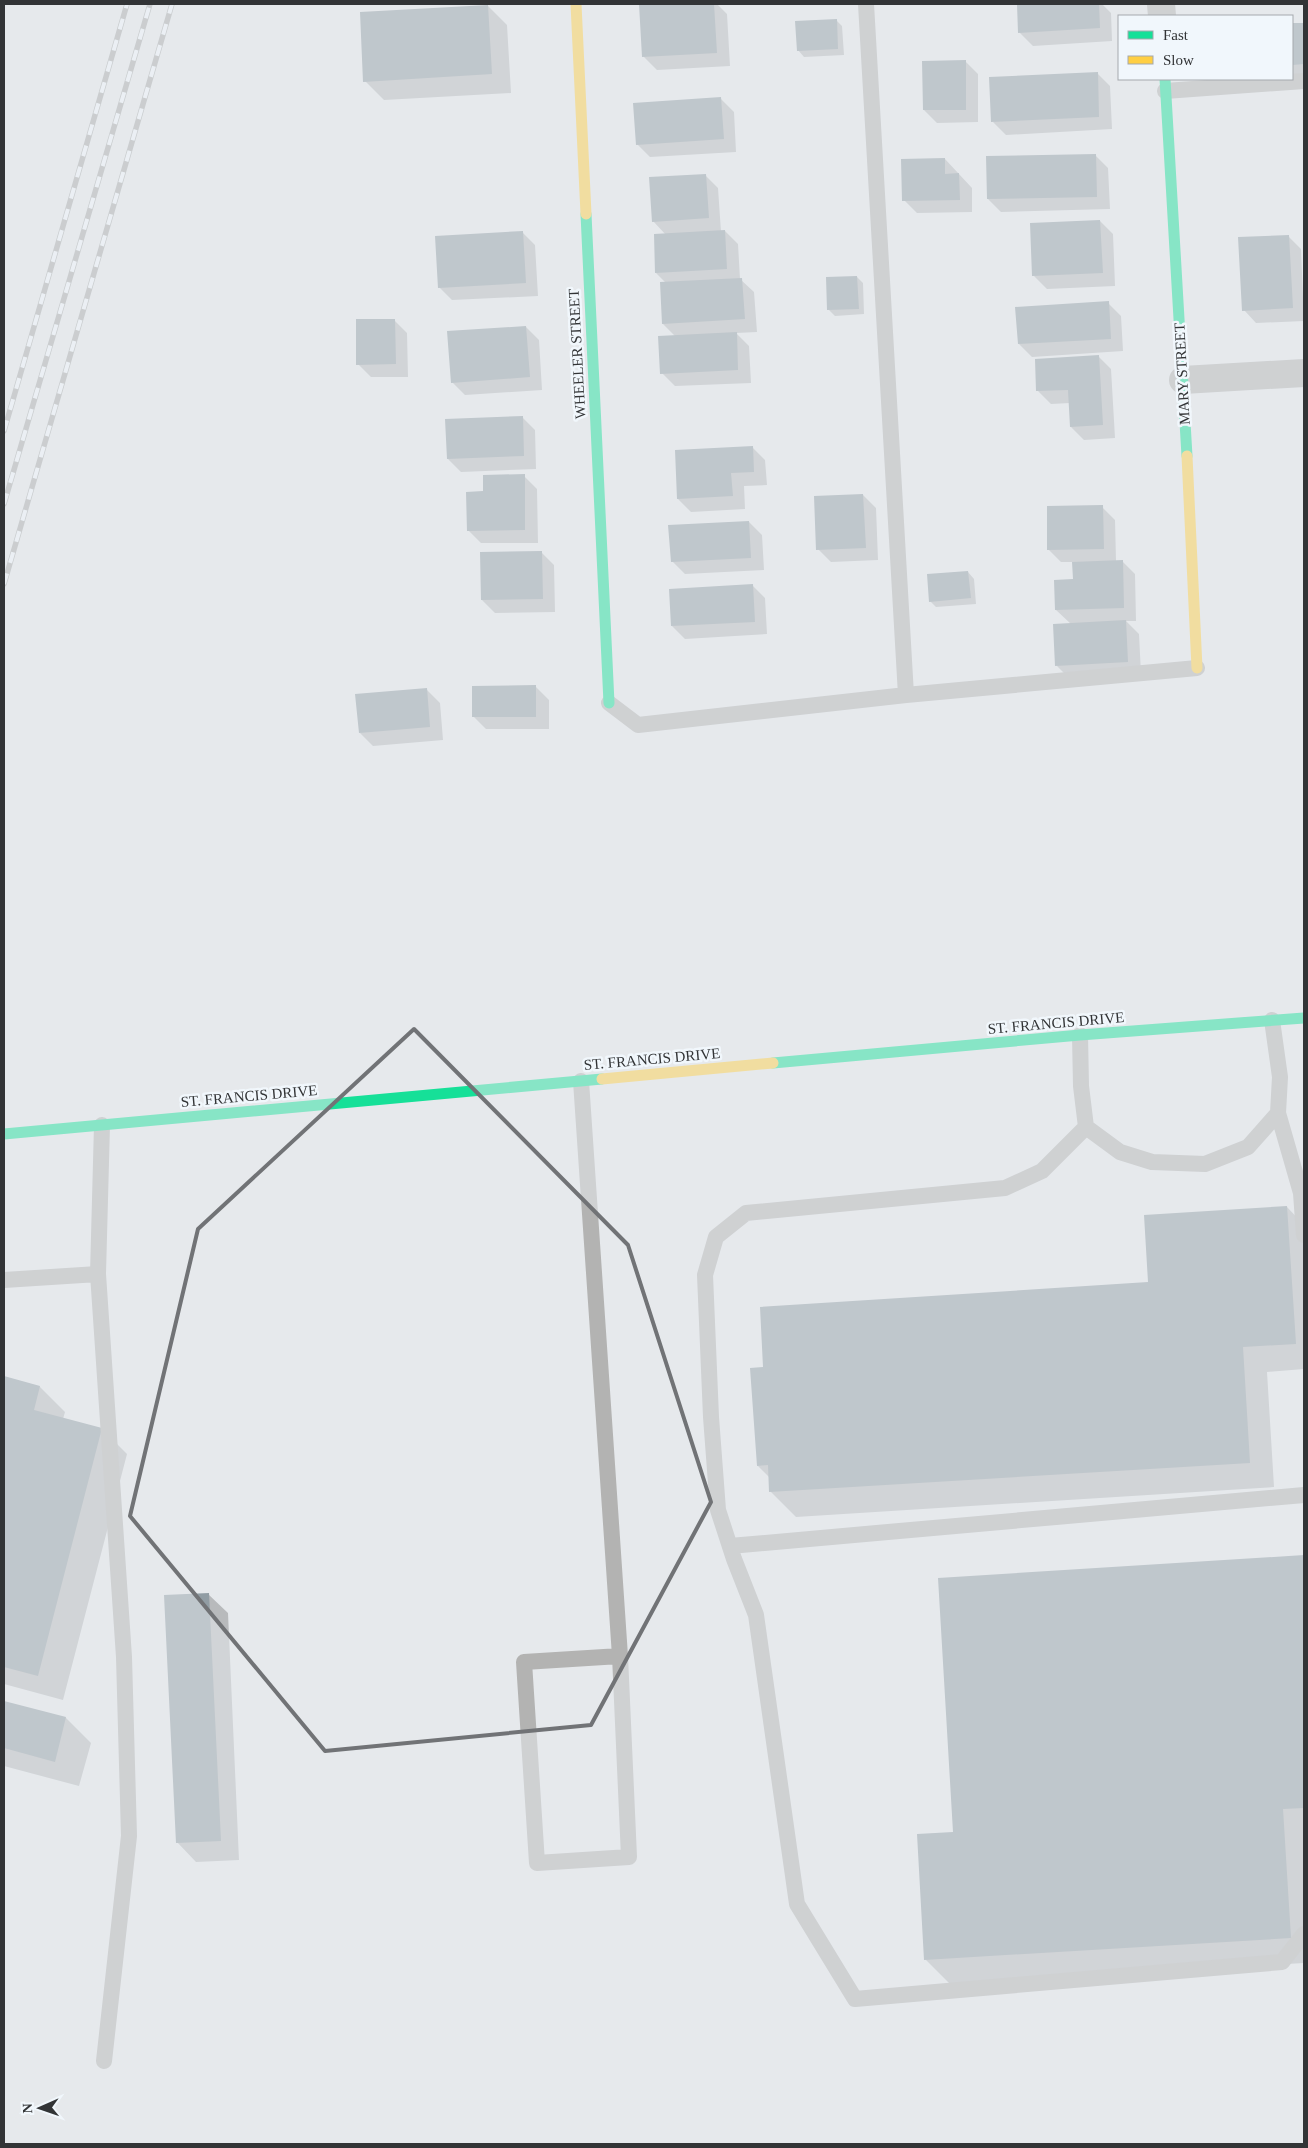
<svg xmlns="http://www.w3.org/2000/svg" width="1308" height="2148" font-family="Georgia,serif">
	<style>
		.shadow { fill: #0003 }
		.building { fill: #919da4 }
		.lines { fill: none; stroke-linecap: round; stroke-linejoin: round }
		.lane { stroke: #b3b3b2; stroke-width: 16 }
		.street { stroke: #b3b3b2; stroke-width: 28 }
		.fast { stroke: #16e098; stroke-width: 11 }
		.slow { stroke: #ffcf43; stroke-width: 11 }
		.rail-casing { stroke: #aaacac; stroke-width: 5.5 }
		.rail { stroke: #f1f7fc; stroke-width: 4; stroke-dasharray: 11; stroke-linecap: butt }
		.marked { fill: none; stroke: #717376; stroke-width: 4; stroke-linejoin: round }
		.labels { text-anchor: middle; stroke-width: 5; stroke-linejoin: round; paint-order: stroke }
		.street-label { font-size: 15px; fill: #323436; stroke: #f1f7fc }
	</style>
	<rect width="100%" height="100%" fill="#e6e9ec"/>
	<!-- shadow -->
	<path class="shadow" d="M 662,4 L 717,4 L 727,14 L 730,66 L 657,70 L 644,57 L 641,5 Z
		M 1018,4 L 1102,4 L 1111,13 L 1112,41 L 1033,46 L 1020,33 Z
		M 488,6 L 507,25 L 511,93 L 384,100 L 365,81 Z
		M 836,20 L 842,26 L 844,55 L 804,57 L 798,50 Z
		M 1292,25 L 1304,25 L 1304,77 L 1292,77 Z
		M 965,61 L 978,74 L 978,122 L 937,123 L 924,110 Z
		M 1097,73 L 1110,86 L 1112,129 L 1006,135 L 993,122 Z
		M 721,99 L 734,112 L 736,152 L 650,157 L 637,144 Z
		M 1095,155 L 1108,168 L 1110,209 L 1001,212 L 988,199 Z
		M 945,159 L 972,188 L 972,212 L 917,213 L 904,200 Z
		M 705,175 L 718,188 L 721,232 L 725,231 L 738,244 L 740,279 L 754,292 L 757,332 L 736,333 L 749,346 L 751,383 L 675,386 L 662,373 L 675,336 L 663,324 L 666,283 L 656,273 L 666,235 L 653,221 Z
		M 1100,221 L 1113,234 L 1115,286 L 1047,289 L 1034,276 Z
		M 522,232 L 535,245 L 538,296 L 452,300 L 439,287 Z
		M 1288,236 L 1301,249 L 1304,321 L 1256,323 L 1244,310 Z
		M 857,277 L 863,283 L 864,314 L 835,316 L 829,310 Z
		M 1108,303 L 1121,316 L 1123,351 L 1032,357 L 1019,344 Z
		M 394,320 L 407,333 L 408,377 L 371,377 L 358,364 Z
		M 526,327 L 539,340 L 542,390 L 465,395 L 452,382 Z
		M 1098,356 L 1111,369 L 1115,438 L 1084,440 L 1071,427 L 1070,403 L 1051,404 L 1038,391 Z
		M 522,417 L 535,430 L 536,469 L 461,472 L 448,459 Z
		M 752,447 L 765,460 L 767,485 L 744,486 L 745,509 L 691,512 L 678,499 Z
		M 524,476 L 537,489 L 538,543 L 481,543 L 468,530 L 485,493 Z
		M 863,495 L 876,508 L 878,560 L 831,562 L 818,549 Z
		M 1102,507 L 1115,520 L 1116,561 L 1122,561 L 1135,574 L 1136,621 L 1126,621 L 1139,634 L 1141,674 L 1070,679 L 1057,666 L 1071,624 L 1056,610 L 1074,580 L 1074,562 L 1061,562 L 1048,549 Z
		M 749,522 L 762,535 L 764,570 L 685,574 L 672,561 Z
		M 541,552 L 554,565 L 555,612 L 495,613 L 482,600 Z
		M 968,572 L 974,579 L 976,604 L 936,607 L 930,601 Z
		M 752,585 L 765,598 L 767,634 L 685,639 L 672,626 Z
		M 536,687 L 549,700 L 549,729 L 486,729 L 473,716 Z
		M 427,690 L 440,703 L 443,740 L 373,746 L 360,733 Z
		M 1287,1207 L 1304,1225 L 1304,1369 L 1267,1372 L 1274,1487 L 796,1517 L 771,1492 L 770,1478 L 758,1466 L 764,1368 L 1149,1283 Z
		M 4,1378 L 40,1387 L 65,1412 L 63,1419 L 102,1429 L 127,1454 L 63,1700 L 4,1684 Z
		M 1304,1557 L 1304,1963 L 951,1985 L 926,1960 L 954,1833 L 939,1579 Z
		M 208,1594 L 228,1613 L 239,1860 L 196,1862 L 177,1842 Z
		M 4,1702 L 66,1718 L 91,1743 L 79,1786 L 4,1766 Z"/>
	<!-- building -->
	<path class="building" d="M 639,4 L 714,4 L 717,53 L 642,57 Z
		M 1017,4 L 1099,4 L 1100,28 L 1018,33 Z
		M 488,5 L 492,74 L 363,82 L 360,12 Z
		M 837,19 L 838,49 L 797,51 L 795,21 Z
		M 1292,23 L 1304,23 L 1304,64 L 1292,65 Z
		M 966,60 L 966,110 L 923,110 L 922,61 Z
		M 1098,72 L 1099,117 L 991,122 L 989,77 Z
		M 721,97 L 724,139 L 636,145 L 633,103 Z
		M 1096,154 L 1097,197 L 987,199 L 986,156 Z
		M 945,158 L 945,174 L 959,173 L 960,200 L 902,201 L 901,159 Z
		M 706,174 L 709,218 L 652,222 L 649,177 Z
		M 1100,220 L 1103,273 L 1032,276 L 1030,223 Z
		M 725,230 L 727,269 L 655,273 L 654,234 Z
		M 523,231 L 526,283 L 438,288 L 435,236 Z
		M 1289,235 L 1293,308 L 1242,311 L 1238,237 Z
		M 857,276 L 859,309 L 827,310 L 826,277 Z
		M 742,278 L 745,319 L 662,324 L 660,282 Z
		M 1109,301 L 1111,339 L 1018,344 L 1015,307 Z
		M 356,319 L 395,319 L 396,364 L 356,365 Z
		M 526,326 L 530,377 L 451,383 L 447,331 Z
		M 737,332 L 738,370 L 660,374 L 658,336 Z
		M 1099,355 L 1103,425 L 1070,427 L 1068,390 L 1036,391 L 1035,359 Z
		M 523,416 L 524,456 L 447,459 L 445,419 Z
		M 753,446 L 754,472 L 731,473 L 733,496 L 677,499 L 675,450 Z
		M 525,474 L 525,530 L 467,531 L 466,492 L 483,491 L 483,475 Z
		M 863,494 L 866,548 L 816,550 L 814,496 Z
		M 1103,505 L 1104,549 L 1047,550 L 1047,506 Z
		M 749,521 L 751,558 L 671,562 L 668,525 Z
		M 542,551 L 543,599 L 481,600 L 480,552 Z
		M 1123,560 L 1124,608 L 1055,610 L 1054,580 L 1073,579 L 1072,562 Z
		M 968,571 L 971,598 L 929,602 L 927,574 Z
		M 753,584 L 755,622 L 671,626 L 669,589 Z
		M 1126,620 L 1128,662 L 1055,666 L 1053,624 Z
		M 536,685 L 536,717 L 472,717 L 472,686 Z
		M 427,688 L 430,727 L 359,733 L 355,694 Z
		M 1287,1206 L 1296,1344 L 1243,1347 L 1250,1463 L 769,1492 L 768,1465 L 757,1466 L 750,1368 L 763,1367 L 760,1307 L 1148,1282 L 1144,1215 Z
		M 4,1376 L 40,1386 L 34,1410 L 102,1428 L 38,1676 L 4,1667 Z
		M 1304,1555 L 1304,1808 L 1283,1809 L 1291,1938 L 924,1960 L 917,1834 L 953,1832 L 938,1578 Z
		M 209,1593 L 221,1841 L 176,1843 L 164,1595 Z
		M 4,1701 L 66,1717 L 55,1762 L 4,1748 Z"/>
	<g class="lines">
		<!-- lane -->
		<path class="lane" d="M 866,4 L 906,695
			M 1165,91 L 1304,81
			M 609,703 L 638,725 L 906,695 L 1197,668
			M 1080,1035 L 1081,1086 L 1086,1127 L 1120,1152 L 1152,1162 L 1205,1164 L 1248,1147 L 1278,1113 L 1280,1077 L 1272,1020
			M 581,1081 L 620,1656 L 629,1857 L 537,1863 L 524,1662 L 620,1656
			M 1278,1113 L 1301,1193 L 1304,1235
			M 1086,1127 L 1042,1171 L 1005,1188 L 746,1213 L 716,1237 L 705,1275 L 711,1417 L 718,1510 L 734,1559 L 756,1615 L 797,1904 L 855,1999 L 1282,1962 L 1304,1934
			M 98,1274 L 124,1657 L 129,1836 L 104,2061
			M 4,1280 L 98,1274 L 102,1125
			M 730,1546 L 1304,1495"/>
		<!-- street -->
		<path class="street" d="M 1161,4 L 1162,16
			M 1183,380 L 1304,373"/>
		<!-- fast -->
		<path class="fast" d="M 1165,79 L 1187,456
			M 586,214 L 609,703
			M 773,1063 L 1080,1035 L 1304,1018
			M 4,1134 L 602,1079"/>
		<!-- slow -->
		<path class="slow" d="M 576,4 L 586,214
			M 1187,456 L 1197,668
			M 602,1079 L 773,1063"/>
		<defs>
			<path id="rail" d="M 4,431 L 127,4
				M 4,504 L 150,4
				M 4,584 L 172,4"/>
		</defs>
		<!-- rail casing -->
		<use href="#rail" class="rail-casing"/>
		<!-- rail -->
		<use href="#rail" class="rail"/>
	</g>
	<!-- marked area -->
	<path d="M0 0H1308V2148H0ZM 414,1029 L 628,1245 L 711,1502 L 591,1725 L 325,1751 L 130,1516 L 198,1229 Z" fill="#e6e9ec" fill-opacity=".55" fill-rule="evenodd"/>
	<path class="marked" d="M 414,1029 L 628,1245 L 711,1502 L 591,1725 L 325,1751 L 130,1516 L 198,1229 Z"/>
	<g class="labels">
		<!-- street labels -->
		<g class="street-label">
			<text transform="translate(577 354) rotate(-93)" y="5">WHEELER STREET</text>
			<text transform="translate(1182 374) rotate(-93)" y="5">MARY STREET</text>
			<text transform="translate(1056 1023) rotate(-5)" y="5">ST. FRANCIS DRIVE</text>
			<text transform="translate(652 1059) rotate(-5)" y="5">ST. FRANCIS DRIVE</text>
			<text transform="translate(249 1096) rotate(-5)" y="5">ST. FRANCIS DRIVE</text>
		</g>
	</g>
	<!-- border -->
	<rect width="1308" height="2148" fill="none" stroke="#323436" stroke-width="10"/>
	<!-- legend -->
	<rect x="1118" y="15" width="175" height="65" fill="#f1f7fc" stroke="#a5a9ad"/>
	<rect x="1128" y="31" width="25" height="8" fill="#16e098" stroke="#a5a9ad"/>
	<text x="1163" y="40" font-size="15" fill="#323436">Fast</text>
	<rect x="1128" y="56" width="25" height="8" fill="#ffcf43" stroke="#a5a9ad"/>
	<text x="1163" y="65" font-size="15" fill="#323436">Slow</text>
	<!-- north arrow -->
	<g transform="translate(40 2108) rotate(268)" stroke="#f1f7fc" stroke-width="4" paint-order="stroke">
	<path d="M0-4L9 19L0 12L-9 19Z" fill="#323436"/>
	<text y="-8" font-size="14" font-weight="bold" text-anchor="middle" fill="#323436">N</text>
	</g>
</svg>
